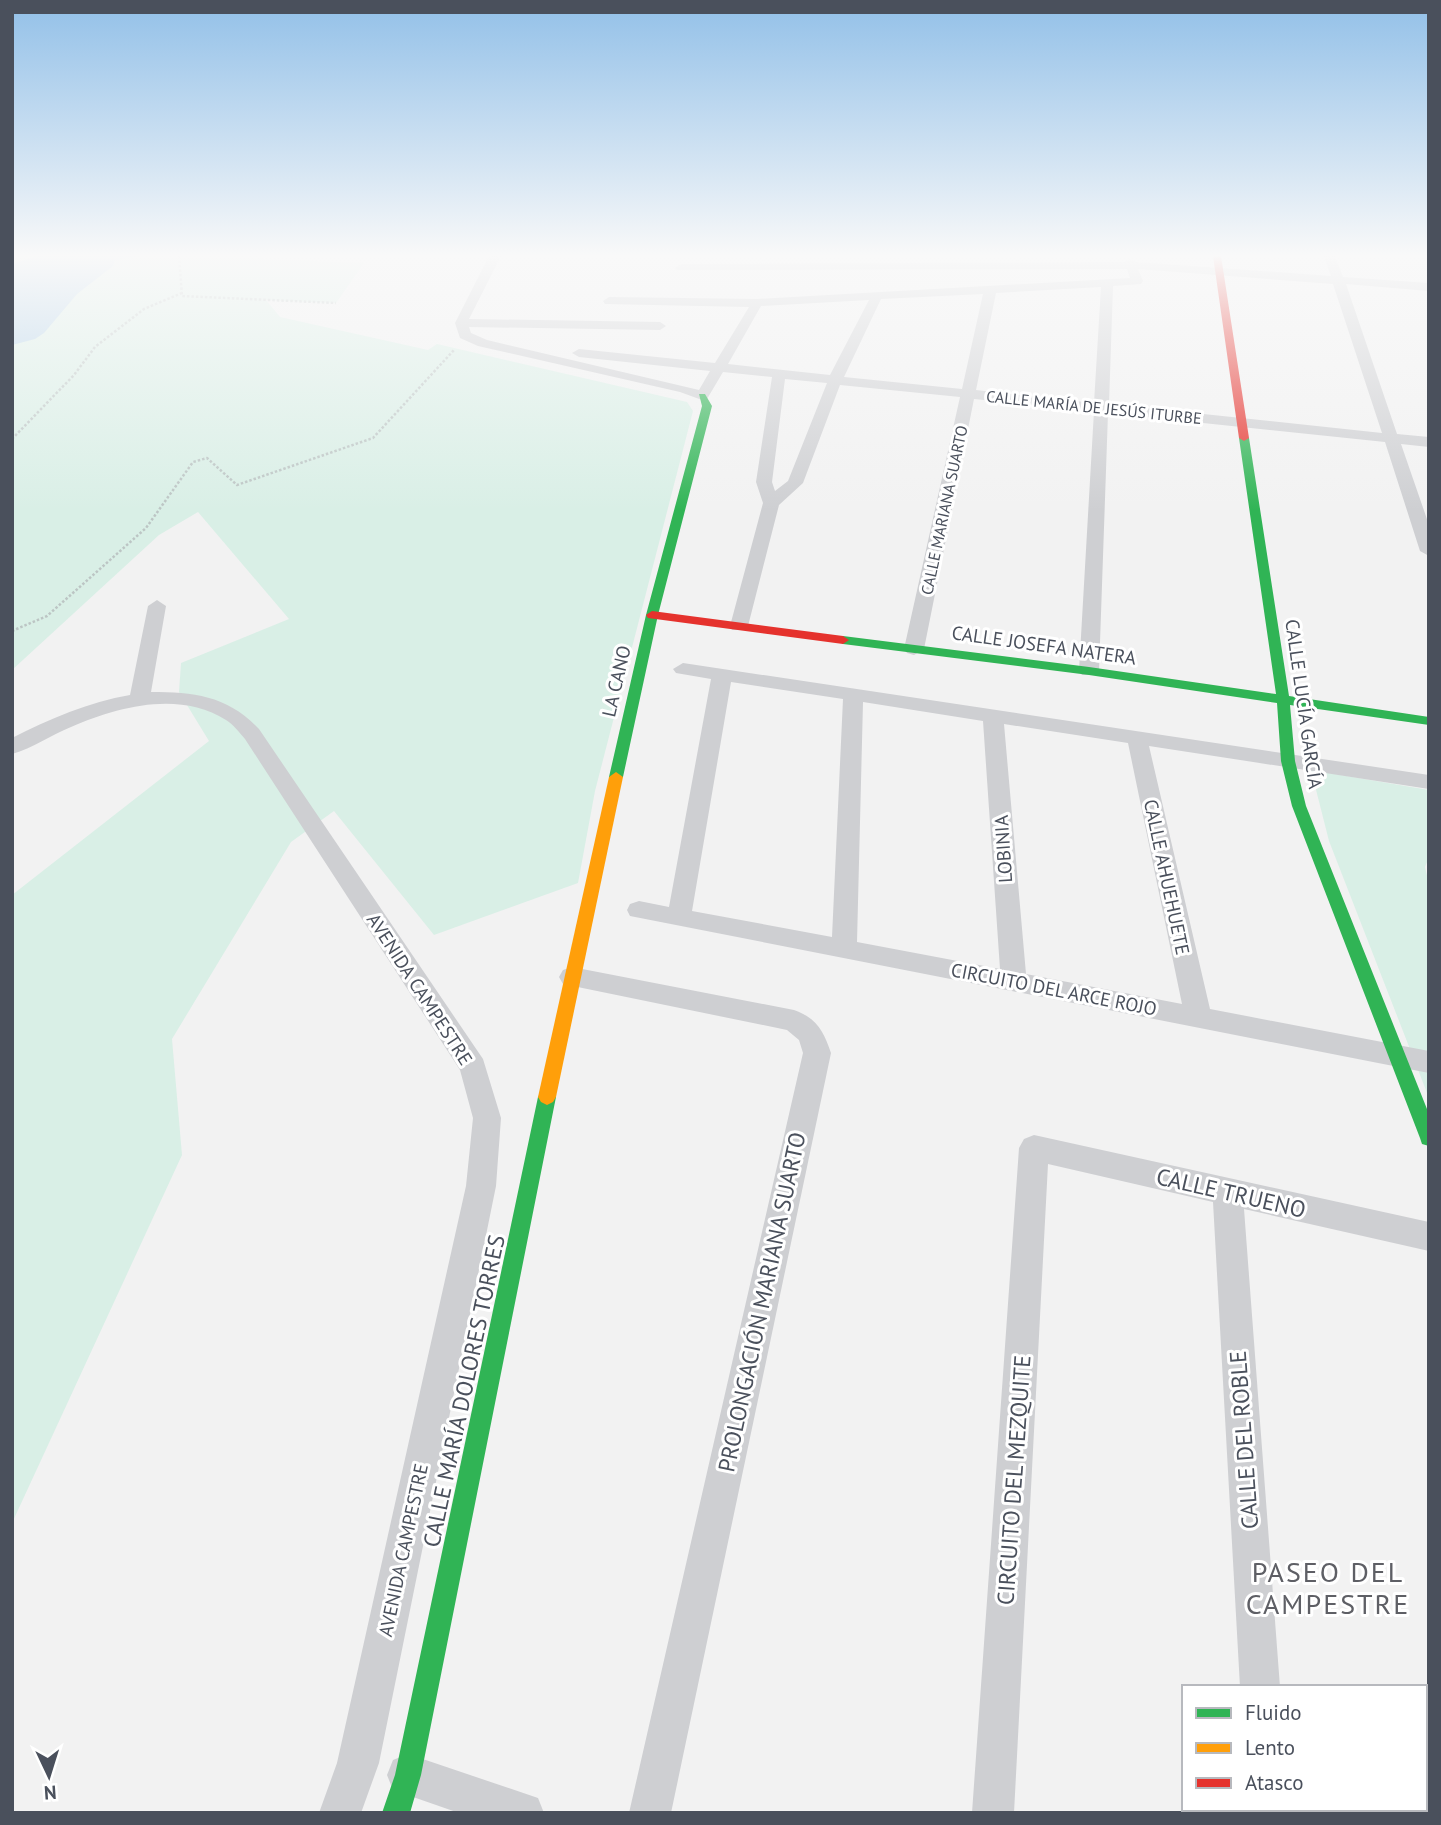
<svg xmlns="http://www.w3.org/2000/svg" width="1441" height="1825" font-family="'PT Sans',sans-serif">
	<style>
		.green { fill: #d9efe6 }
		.water { fill: #b1d1e9 }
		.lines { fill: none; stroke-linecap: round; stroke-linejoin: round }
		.path { stroke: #bcc5c4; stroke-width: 2.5; stroke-dasharray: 2.5 2; stroke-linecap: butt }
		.street { fill: #cecfd2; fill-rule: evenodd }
		.fast { fill: #30b455; fill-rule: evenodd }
		.slow { fill: #ff9f0a; fill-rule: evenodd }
		.jam { fill: #e5322d; fill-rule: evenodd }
		.labels { text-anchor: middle; stroke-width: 6; stroke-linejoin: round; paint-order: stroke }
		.far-street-label { font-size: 16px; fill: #4a505c; stroke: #fff }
		.street-label { font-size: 19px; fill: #4a505c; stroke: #fff }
		.near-street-label { font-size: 23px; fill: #4a505c; stroke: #fff }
		.near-quarter-label { font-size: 28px; letter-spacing: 2px; fill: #5e5f65; stroke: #fff }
	</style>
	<rect width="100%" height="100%" fill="#f2f2f2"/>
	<!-- green -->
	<path class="green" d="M 12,256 L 261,256 L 261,259 L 364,263 L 336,303 L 266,300 L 280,317 L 428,350 L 437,344 L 687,402 L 693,411 L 595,791 L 578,883 L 434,935 L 334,811 L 291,842 L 172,1039 L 182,1155 L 12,1523 L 12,895 L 209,741 L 179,692 L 181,663 L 289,619 L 198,512 L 159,535 L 12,670 Z
		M 1311,770 L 1429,790 L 1429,857 L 1425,867 L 1429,884 L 1429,1098 L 1329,841 Z"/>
	<!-- water -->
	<path class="water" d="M 37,256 L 140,256 L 115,260 L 113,266 L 77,294 L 44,333 L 35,339 L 12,345 L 12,264 Z"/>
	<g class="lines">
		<!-- path -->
		<path class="path" d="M 179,256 L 182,296 L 336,303
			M 12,439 L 74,375 L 95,347 L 144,309 L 182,293
			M 12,631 L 47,616 L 146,528 L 193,462 L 207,458 L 237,485 L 373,438 L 454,350"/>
		<!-- street -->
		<path class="street" d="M 489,256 L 501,256 L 469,319 L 660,322 L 666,326 L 660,330 L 469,327 L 471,333 L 487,340 L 699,390 L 710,371 L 579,357 L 572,353 L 579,349 L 715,363 L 749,307 L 605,304 L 603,301 L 609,297 L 757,299 L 1130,278 L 1127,269 L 677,270 L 675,268 L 681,264 L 1125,262 L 1130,259 L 1136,262 L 1331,276 L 1324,256 L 1335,256 L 1343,277 L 1429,283 L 1429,291 L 1346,284 L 1397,434 L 1429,437 L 1429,447 L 1401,444 L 1429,525 L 1429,556 L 1420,551 L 1385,442 L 1108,413 L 1099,671 L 1096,675 L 1082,675 L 1079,671 L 1094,411 L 974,399 L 924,649 L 914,655 L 907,653 L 904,649 L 960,397 L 840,385 L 803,483 L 779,505 L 748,626 L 746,630 L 732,630 L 730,626 L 763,503 L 756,482 L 772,377 L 723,372 L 707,399 L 702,400 L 680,392 L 478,346 L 460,338 L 455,323 ZM 1138,269 L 1333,284 L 1382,433 L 1109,404 L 1113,286 L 1141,284 L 1143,281 ZM 1101,287 L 1094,403 L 976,390 L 996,293 ZM 983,294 L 962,389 L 844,377 L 881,299 ZM 869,300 L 830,375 L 728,364 L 761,306 ZM 785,379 L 827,383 L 788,481 L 775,491 L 772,482 Z
			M 157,600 L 166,606 L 151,692 C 195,692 228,696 259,729 L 483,1059 L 501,1118 L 496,1186 L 379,1763 L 361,1813 L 319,1813 L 337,1763 L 466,1186 L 473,1118 L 460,1070 L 245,739 C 239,732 233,724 226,720 C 179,690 117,707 71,727 C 51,735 33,748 12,754 L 12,738 C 49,719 89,702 130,695 L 148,606 Z
			M 683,663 L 1429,775 L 1429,789 L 1149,746 L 1210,1009 L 1429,1051 L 1429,1073 L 630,916 L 627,910 L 630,904 L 639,901 L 669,907 L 711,679 L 676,673 L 673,669 ZM 731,682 L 843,699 L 832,937 L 692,911 ZM 863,702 L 983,721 L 1000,969 L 857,942 ZM 1004,724 L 1128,743 L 1182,1004 L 1026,974 Z
			M 572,967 L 794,1010 C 817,1018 824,1032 831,1053 L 671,1813 L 629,1813 L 803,1053 L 799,1040 L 787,1030 L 563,984 L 559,977 L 563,970 Z
			M 1034,1135 L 1429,1222 L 1429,1251 L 1244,1209 L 1280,1687 L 1240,1687 L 1213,1202 L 1048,1164 L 1014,1813 L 972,1813 L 1019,1148 L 1024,1139 Z
			M 408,1754 L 538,1798 L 544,1813 L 459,1813 L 393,1790 L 387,1775 L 393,1760 Z
			M 1247,1809 L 1289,1809 L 1290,1813 L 1248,1813 Z"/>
		<!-- fast -->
		<path class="fast" d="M 699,394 L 705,394 L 712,406 L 658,615 L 623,777 L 616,782 L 609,777 L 646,615 L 702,406 Z
			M 1244,435 L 1249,438 L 1289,696 L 1429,717 L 1429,725 L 1290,705 L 1295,761 L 1306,806 L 1429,1114 L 1429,1146 L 1422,1144 L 1420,1138 L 1292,806 L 1281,761 L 1277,703 L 1089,675 L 843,644 L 837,640 L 843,636 L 1089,667 L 1276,694 L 1239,438 Z
			M 547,1089 L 553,1092 L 556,1097 L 421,1775 L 410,1813 L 382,1813 L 395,1775 L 538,1097 L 541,1092 Z"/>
		<!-- slow -->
		<path class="slow" d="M 616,772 L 623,777 L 556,1097 L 553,1102 L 547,1105 L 541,1102 L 538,1097 L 609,777 Z"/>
		<!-- jam -->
		<path class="jam" d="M 1213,256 L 1221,256 L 1249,438 L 1244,441 L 1239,438 Z
			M 652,611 L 843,636 L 849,640 L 843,644 L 648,618 L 646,615 Z"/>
	</g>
	<!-- sky -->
	<linearGradient id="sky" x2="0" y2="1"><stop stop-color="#92c0e8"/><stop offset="0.5" stop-color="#f9f9f9"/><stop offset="1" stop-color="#f9f9f9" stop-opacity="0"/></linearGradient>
	<rect width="1441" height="511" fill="url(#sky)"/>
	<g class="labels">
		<!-- far-street labels -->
		<g class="far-street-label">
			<text transform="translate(1094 407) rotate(6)" y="6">CALLE MARÍA DE JESÚS ITURBE</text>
			<text transform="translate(944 510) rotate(-78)" y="6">CALLE MARIANA SUARTO</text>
		</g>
		<!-- street labels -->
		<g class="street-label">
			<text transform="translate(1044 645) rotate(8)" y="7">CALLE JOSEFA NATERA</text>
			<text transform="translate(616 681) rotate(-77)" y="7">LA CANO</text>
			<text transform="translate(1304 704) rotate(82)" y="7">CALLE LUCÍA GARCÍA</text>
			<text transform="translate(1003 849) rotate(-94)" y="7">LOBINIA</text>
			<text transform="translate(1167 877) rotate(78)" y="7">CALLE AHUEHUETE</text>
			<text transform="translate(420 989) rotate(57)" y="7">AVENIDA CAMPESTRE</text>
			<text transform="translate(1054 989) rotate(11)" y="7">CIRCUITO DEL ARCE ROJO</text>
			<text transform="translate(403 1550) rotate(-78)" y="7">AVENIDA CAMPESTRE</text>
		</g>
		<!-- near-street labels -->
		<g class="near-street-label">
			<text transform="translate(1231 1193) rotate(13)" y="8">CALLE TRUENO</text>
			<text transform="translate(762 1302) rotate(-78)" y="8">PROLONGACIÓN MARIANA SUARTO</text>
			<text transform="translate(464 1391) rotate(-78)" y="8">CALLE MARÍA DOLORES TORRES</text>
			<text transform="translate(1244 1440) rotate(-94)" y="8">CALLE DEL ROBLE</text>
			<text transform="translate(1014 1480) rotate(-86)" y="8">CIRCUITO DEL MEZQUITE</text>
		</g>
		<!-- near-quarter labels -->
		<g class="near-quarter-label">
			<text x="1328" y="1582">PASEO DEL<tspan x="1328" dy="32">CAMPESTRE</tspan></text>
		</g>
	</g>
	<!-- border -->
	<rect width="1441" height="1825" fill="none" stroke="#4a505c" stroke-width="28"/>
	<!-- legend -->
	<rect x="1182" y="1685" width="245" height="126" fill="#ffffff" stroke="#b7b9be" stroke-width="2"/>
	<rect x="1196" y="1708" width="35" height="10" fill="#30b455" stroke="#b7b9be" stroke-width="2"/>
	<text x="1245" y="1720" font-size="21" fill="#4a505c">Fluido</text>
	<rect x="1196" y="1743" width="35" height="10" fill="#ff9f0a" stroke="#b7b9be" stroke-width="2"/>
	<text x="1245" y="1755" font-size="21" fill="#4a505c">Lento</text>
	<rect x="1196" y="1778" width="35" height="10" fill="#e5322d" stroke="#b7b9be" stroke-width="2"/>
	<text x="1245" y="1790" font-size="21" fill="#4a505c">Atasco</text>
	<!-- north arrow -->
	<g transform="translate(49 1776) rotate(176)" stroke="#ffffff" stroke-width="5" paint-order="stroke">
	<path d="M0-5L12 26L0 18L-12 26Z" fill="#4a505c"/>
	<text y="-10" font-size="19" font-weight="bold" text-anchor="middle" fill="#4a505c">N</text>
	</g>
</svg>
